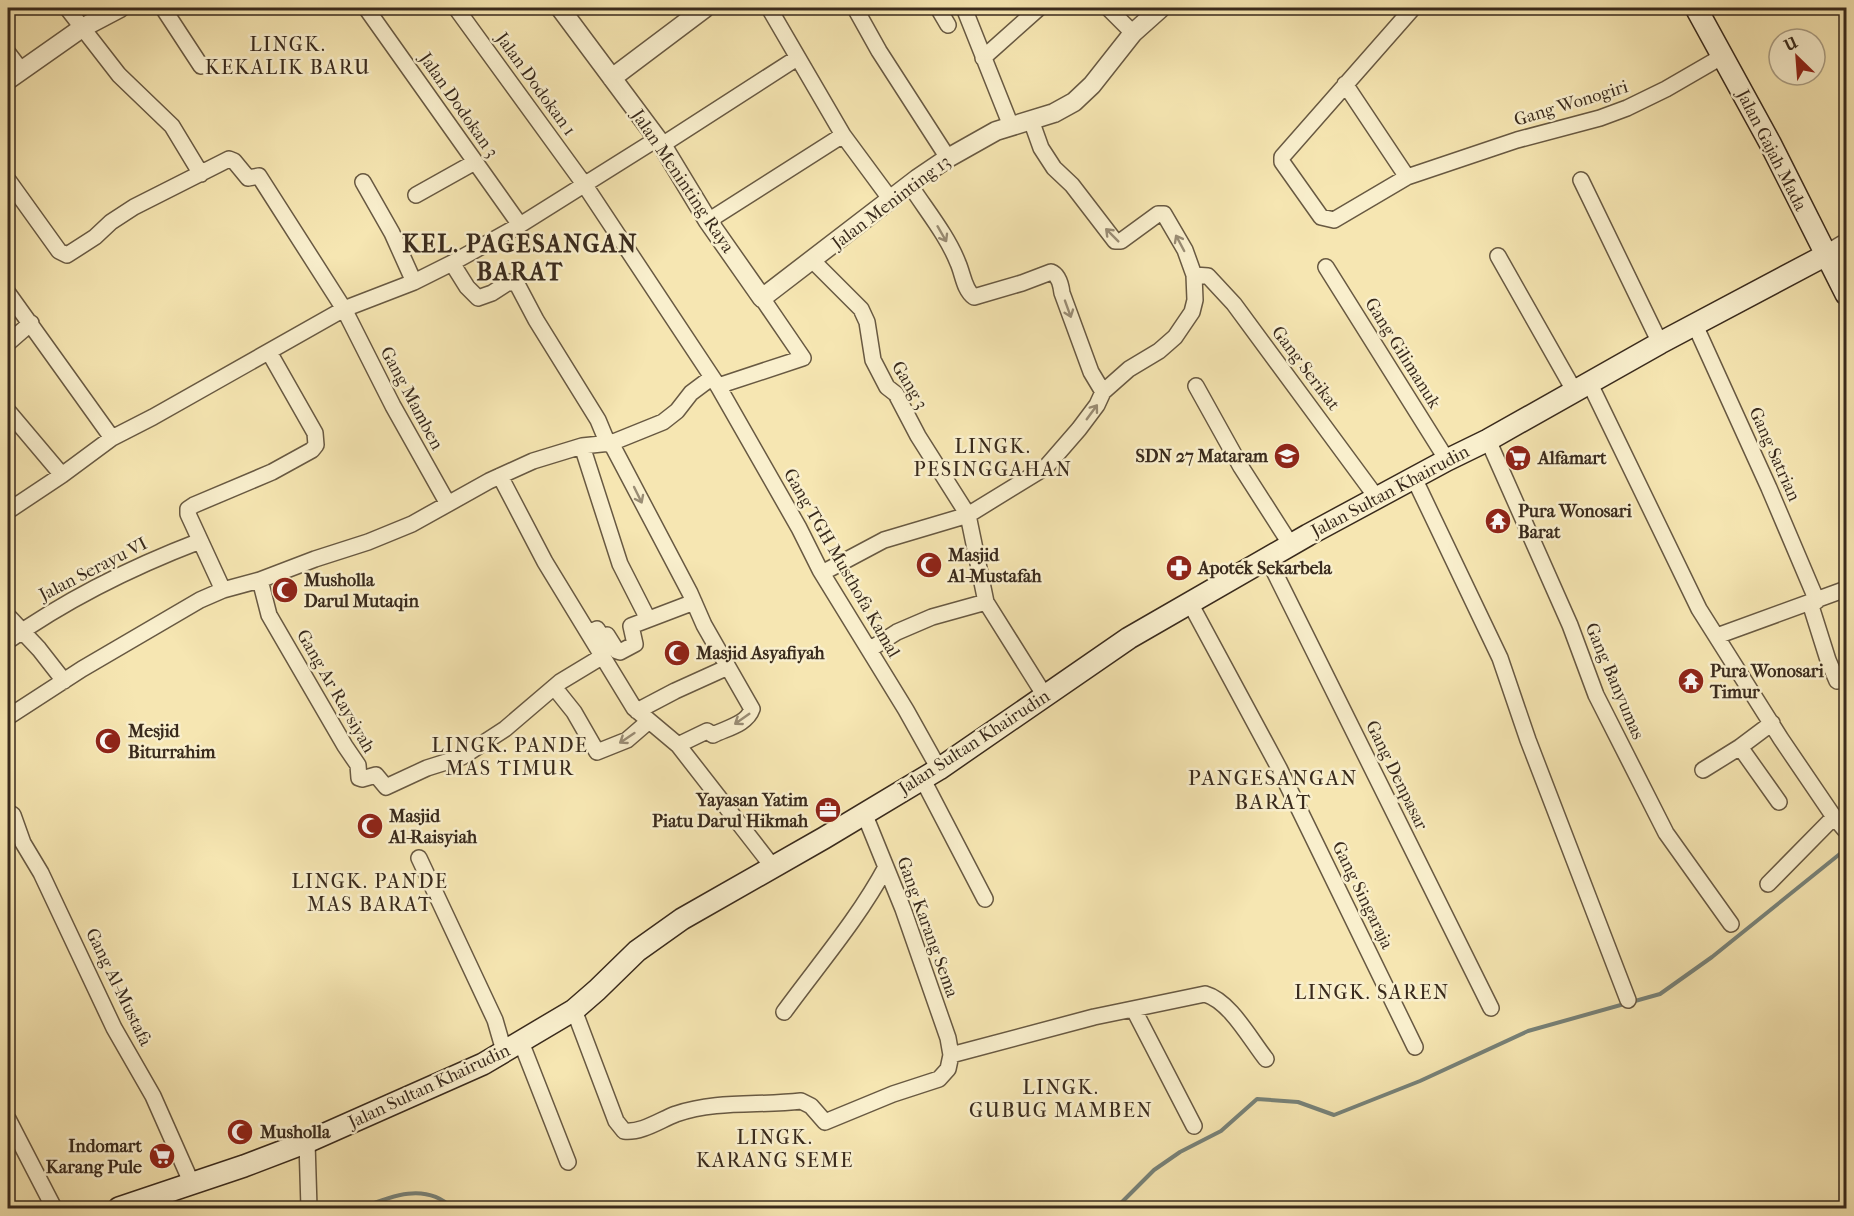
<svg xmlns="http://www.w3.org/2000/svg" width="1854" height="1216" font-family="'IM FELL French Canon',serif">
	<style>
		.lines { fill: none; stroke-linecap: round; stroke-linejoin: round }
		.stream { stroke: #778279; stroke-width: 4 }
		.minor-casing { stroke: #685942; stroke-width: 18 }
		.tertiary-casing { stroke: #685942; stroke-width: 21 }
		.secondary-casing { stroke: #392a1c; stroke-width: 24 }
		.minor { stroke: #f9efcd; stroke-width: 15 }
		.tertiary { stroke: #f9efcd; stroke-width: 18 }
		.secondary { stroke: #f9efcd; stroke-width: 21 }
		.oneway { stroke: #998c74 }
		.labels { text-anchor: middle; stroke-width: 5; stroke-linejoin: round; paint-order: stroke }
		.street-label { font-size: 18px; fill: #392a1c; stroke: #f9efcd }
		.poi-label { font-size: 18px; font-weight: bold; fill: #392a1c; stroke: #f9efcd; text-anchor: start }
		.neighbourhood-label { font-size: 20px; letter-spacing: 1.5px; fill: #392a1c; stroke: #f9efcd }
		.quarter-label { font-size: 21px; letter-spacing: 1.5px; fill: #392a1c; stroke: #f9efcd }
		.district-label { font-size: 24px; font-weight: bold; letter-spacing: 1.5px; fill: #392a1c; stroke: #f9efcd }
	</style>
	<rect width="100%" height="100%" fill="#f6e6b2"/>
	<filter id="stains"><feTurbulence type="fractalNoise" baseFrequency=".00333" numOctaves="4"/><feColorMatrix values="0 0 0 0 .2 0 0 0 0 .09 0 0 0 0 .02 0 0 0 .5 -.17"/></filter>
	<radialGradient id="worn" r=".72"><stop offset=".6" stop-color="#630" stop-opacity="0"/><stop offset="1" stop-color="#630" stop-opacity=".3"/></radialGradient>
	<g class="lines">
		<!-- stream -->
		<path class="stream" d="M 361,1208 C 391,1196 426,1182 452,1208
			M 1116,1208 L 1154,1170 L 1180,1152 L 1221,1131 L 1257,1099 L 1298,1102 L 1334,1115 L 1420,1081 L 1528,1031 L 1660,994 L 1712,957 L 1846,849"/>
		<defs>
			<path id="minor" d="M 67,8 L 119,75 L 172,126 L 201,174
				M 163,8 L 201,66
				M 366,8 L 520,225
				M 456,8 L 584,184 L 718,386 L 799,528 L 820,570 L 906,710 L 939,769
				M 769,8 L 843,135 L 891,200
				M 855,8 L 879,51 L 948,158
				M 938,8 L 948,25
				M 964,8 L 1011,126
				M 1108,8 L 1133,33
				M 1413,8 L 1282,157 L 1282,162 L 1321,217 L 1334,220 L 1407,177 L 1517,140 L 1600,118 L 1627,108 L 1666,89 L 1723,56
				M 8,53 L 21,70
				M 983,58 L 1039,8
				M 1345,84 L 1407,177
				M 662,145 L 797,58
				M 8,180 L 59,251 L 67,255 L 95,237 L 111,222 L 134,207 L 229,159 L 234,161 L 248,178 L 259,176 L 344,309 L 393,406 L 448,504
				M 1581,180 L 1660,343
				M 363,182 L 392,233 L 414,282
				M 910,185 C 926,210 947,235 958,263 C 963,274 964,290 974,297 L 1022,283 L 1051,272 C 1059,275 1061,285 1062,293 L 1091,372 L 1103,392
				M 416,195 L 475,162
				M 708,221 L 843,135
				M 1498,256 L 1575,392
				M 813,261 L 861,309 L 867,322 L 873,360 L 887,387 L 896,394 L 918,436 L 968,515 L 986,602 L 1045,696
				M 452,263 L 467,287 L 478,298 L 492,293 L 509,282 L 517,284 L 536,320 L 598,420 L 608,444
				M 1326,267 L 1447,460
				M 1194,275 L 1208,276 L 1234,304 L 1377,498
				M 8,293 L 112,438
				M 1695,325 L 1769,488 L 1817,601
				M 8,343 L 31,323
				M 1590,384 L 1699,609 L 1781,739 L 1834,817 L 1845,830
				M 718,386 L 803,358 L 762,298
				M 1196,386 L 1241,467 L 1291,545
				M 8,411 L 62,475
				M 1488,440 L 1570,625 L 1596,695 L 1666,833 L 1731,924
				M 611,443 L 690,593 L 704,625 L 752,709 C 747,724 727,728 713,735 L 707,731 L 678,745
				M 582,446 L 620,564 L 648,619
				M 500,476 L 545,562 L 634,708 L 678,745 L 773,867
				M 1414,478 L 1500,658 L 1528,740 L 1628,1000
				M 8,511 L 62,475 L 112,438 L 153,417 L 344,309 L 414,282 L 452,263 L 520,225 L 657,139
				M 1268,559 L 1491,1008
				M 822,573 L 884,540 L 968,515 L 1046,467 L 1079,429 L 1097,405 L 1103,392 L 1129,369 L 1159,351 L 1175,337 L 1192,312 L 1195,300 L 1194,275 L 1185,250 L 1164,214 L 1158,214 L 1121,241 L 1115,241 L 1072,185 L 1054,168 L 1041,148 L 1031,120
				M 260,580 L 269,615 L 345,746 L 358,765 L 359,778 L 362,779 L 376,775 L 386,787 L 427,768 L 462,757 L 505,729 L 560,682 L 603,656
				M 223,590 L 188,514 L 188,509 L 194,505 L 272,472 L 312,450 L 316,445 L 315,433 L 269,352
				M 1190,603 L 1279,768 L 1415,1047
				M 1810,603 L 1828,660 L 1837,681
				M 8,616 L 39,649 L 64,681
				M 593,634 L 593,631 L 597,629 L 602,637 L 607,635 L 617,651 L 620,652 L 635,644 L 631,626 L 694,602
				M 1717,636 L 1846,589
				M 8,641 C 67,599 132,567 200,541
				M 869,650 L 897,632 L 932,617 L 986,602
				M 554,687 L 574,712 L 597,752 L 627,740 L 649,721
				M 637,711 L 675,691 L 728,667
				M 8,717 L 82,669 L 200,600 L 223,590 L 260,580 L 315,559 L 368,542 L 412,524 L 489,481 L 533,461 L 582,446 L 611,443 L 663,422 L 677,411 L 691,393 L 711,378
				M 1740,747 L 1779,802
				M 1703,770 L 1740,747 L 1772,723
				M 922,778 L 985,899
				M 8,812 L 13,815 L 23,843 L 41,873 L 114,1028 L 153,1096 L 192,1184
				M 419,858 L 495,1020 L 504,1051
				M 1768,884 L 1834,817
				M 574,1010 L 616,1121 L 624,1131 C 642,1133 660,1120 676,1114 C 717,1100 759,1106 801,1101 L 811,1106 L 825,1122 L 893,1094 L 939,1079 L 948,1069 L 951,1055 L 948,1038 L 903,909 L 864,813
				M 1134,1010 L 1194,1126
				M 784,1012 C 819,964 858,919 886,867
				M 521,1042 L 568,1162
				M 951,1055 L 1094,1017 L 1205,994 C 1230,1001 1250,1039 1266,1059
				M 8,1119 L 54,1208
				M 307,1142 L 309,1208"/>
			<path id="tertiary" d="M 560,8 L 662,145 L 708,221 L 762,298 L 917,179 L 948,158 L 996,131 L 1054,113 L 1074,102 L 1092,85 L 1133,33 L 1161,8
				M 612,78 L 705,8
				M 8,80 L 82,28 L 120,8
				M 1826,255 L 1846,243"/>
			<path id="secondary" d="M 1696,8 L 1770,143 L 1846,294
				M 119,1208 L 244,1166 L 307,1142 L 483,1064 L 574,1010 L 597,990 L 637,951 L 682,919 L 824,838 L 939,769 L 1129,638 L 1308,535 L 1447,460 L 1488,440 L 1660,343 L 1826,255"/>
		</defs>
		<!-- minor casing -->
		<use href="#minor" class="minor-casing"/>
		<!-- tertiary casing -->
		<use href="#tertiary" class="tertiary-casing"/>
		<!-- secondary casing -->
		<use href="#secondary" class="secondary-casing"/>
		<!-- minor -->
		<use href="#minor" class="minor"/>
		<!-- tertiary -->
		<use href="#tertiary" class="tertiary"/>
		<!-- secondary -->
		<use href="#secondary" class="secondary"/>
	</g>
	<!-- one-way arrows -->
	<defs><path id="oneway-shaft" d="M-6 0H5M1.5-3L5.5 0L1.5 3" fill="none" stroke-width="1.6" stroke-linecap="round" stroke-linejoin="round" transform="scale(1.5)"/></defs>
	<g class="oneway">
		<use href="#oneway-shaft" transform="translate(942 234) rotate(60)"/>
		<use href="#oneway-shaft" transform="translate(1112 235) rotate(-135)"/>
		<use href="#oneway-shaft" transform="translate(1180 243) rotate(-118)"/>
		<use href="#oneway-shaft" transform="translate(1068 309) rotate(70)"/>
		<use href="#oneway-shaft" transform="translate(1092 412) rotate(-54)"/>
		<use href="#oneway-shaft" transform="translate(638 495) rotate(64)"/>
		<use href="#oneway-shaft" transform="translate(742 719) rotate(145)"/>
		<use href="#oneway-shaft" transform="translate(627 738) rotate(146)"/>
	</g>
	<!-- icons -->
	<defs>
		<symbol id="school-disc" viewBox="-11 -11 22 22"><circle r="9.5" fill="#8f2418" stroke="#f9efcd"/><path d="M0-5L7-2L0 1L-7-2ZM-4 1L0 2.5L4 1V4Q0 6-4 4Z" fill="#fff"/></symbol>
		<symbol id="supermarket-disc" viewBox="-11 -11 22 22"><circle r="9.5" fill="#8f2418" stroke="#f9efcd"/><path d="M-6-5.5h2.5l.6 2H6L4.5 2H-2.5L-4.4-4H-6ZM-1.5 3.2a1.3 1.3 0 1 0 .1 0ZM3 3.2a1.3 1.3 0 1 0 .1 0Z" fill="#fff"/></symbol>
		<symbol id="temple-disc" viewBox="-11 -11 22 22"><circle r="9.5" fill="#8f2418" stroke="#f9efcd"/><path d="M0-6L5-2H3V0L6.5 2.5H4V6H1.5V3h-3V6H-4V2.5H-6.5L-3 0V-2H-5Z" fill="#fff"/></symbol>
		<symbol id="mosque-disc" viewBox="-11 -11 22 22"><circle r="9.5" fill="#8f2418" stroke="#f9efcd"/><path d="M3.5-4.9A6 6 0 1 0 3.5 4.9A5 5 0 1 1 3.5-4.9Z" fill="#fff"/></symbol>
		<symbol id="pharmacy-disc" viewBox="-11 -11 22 22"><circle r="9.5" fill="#8f2418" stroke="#f9efcd"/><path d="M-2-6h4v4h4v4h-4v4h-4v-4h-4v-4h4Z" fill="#fff"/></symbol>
		<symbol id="office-disc" viewBox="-11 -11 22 22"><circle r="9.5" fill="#8f2418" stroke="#f9efcd"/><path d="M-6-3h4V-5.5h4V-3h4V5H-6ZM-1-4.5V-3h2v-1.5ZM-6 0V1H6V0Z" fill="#fff"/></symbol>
	</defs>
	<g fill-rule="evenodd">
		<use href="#school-disc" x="1272" y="441" width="30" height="30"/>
		<use href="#supermarket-disc" x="1503" y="443" width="30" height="30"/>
		<use href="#temple-disc" x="1483" y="506" width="30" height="30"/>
		<use href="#mosque-disc" x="914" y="550" width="30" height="30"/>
		<use href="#pharmacy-disc" x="1164" y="553" width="30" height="30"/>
		<use href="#mosque-disc" x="270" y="575" width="30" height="30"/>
		<use href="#mosque-disc" x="662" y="638" width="30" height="30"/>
		<use href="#temple-disc" x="1676" y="666" width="30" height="30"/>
		<use href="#mosque-disc" x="93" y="726" width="30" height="30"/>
		<use href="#office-disc" x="813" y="795" width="30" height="30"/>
		<use href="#mosque-disc" x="355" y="811" width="30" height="30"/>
		<use href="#mosque-disc" x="225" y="1117" width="30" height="30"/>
		<use href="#supermarket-disc" x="147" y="1141" width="30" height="30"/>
	</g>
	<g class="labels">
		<!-- street labels -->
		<g class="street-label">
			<text transform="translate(536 84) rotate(54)" y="6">Jalan Dodokan 1</text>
			<text transform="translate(1571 103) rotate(-17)" y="6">Gang Wonogiri</text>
			<text transform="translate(459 105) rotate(55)" y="6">Jalan Dodokan 3</text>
			<text transform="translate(1772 150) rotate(63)" y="6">Jalan Gajah Mada</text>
			<text transform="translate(683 181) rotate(56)" y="6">Jalan Meninting Raya</text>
			<text transform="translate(891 202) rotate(-37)" y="6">Jalan Meninting 13</text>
			<text transform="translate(1403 353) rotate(58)" y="6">Gang Gilimanuk</text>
			<text transform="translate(1306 368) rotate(53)" y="6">Gang Serikat</text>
			<text transform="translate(910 385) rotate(59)" y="6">Gang 3</text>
			<text transform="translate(412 398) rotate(62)" y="6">Gang Mamben</text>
			<text transform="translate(1775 454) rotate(66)" y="6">Gang Satrian</text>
			<text transform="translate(1390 491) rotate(-28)" y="6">Jalan Sultan Khairudin</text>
			<text transform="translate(842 563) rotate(60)" y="6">Gang TGH Musthofa Kamal</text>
			<text transform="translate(93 569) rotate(-27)" y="6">Jalan Serayu VI</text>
			<text transform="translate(1615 681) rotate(67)" y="6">Gang Banyumas</text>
			<text transform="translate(336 691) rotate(60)" y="6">Gang Ar Raysiyah</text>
			<text transform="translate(974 742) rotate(-33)" y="6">Jalan Sultan Khairudin</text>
			<text transform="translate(1397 775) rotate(64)" y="6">Gang Denpasar</text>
			<text transform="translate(1363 895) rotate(64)" y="6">Gang Singaraja</text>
			<text transform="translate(928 927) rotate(70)" y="6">Gang Karang Sema</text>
			<text transform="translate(119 987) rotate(64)" y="6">Gang Al-Mustafa</text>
			<text transform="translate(429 1086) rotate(-25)" y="6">Jalan Sultan Khairudin</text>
		</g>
		<!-- poi labels -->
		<g class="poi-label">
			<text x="1268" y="462" text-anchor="end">SDN 27 Mataram</text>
			<text x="1538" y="464">Alfamart</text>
			<text x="1518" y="517">Pura Wonosari<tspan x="1518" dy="21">Barat</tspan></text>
			<text x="948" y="561">Masjid<tspan x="948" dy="21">Al-Mustafah</tspan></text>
			<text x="1198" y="574">Apotek Sekarbela</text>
			<text x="304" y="586">Musholla<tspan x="304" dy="21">Darul Mutaqin</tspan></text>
			<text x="696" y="659">Masjid Asyafiyah</text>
			<text x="1710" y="677">Pura Wonosari<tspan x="1710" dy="21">Timur</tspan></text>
			<text x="128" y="737">Mesjid<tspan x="128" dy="21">Biturrahim</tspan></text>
			<text x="808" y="806" text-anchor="end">Yayasan Yatim<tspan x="808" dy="21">Piatu Darul Hikmah</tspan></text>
			<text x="389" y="822">Masjid<tspan x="389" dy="21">Al-Raisyiah</tspan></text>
			<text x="260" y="1138">Musholla</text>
			<text x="142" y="1152" text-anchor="end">Indomart<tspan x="142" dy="21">Karang Pule</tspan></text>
		</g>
		<!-- neighbourhood labels -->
		<g class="neighbourhood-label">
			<text x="288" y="51">LINGK.<tspan x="288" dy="23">KEKALIK BARU</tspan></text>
			<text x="993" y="453">LINGK.<tspan x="993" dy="23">PESINGGAHAN</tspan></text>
			<text x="510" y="752">LINGK. PANDE<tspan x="510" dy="23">MAS TIMUR</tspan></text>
			<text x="370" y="888">LINGK. PANDE<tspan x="370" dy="23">MAS BARAT</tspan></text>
			<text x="1372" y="999">LINGK. SAREN</text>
			<text x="1061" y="1094">LINGK.<tspan x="1061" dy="23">GUBUG MAMBEN</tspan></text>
			<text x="775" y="1144">LINGK.<tspan x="775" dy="23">KARANG SEME</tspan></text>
		</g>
		<!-- quarter labels -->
		<g class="quarter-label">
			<text x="1273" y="785">PANGESANGAN<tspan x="1273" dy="24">BARAT</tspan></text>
		</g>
		<!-- district labels -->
		<g class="district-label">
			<text x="520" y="252">KEL. PAGESANGAN<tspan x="520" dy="28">BARAT</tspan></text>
		</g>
	</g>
	<!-- margin -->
	<rect width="1854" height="1216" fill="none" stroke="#f6e6b2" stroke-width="30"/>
	<rect x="9" y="9" width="1836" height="1198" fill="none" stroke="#392a1c" stroke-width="3"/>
	<rect x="15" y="15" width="1824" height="1186" fill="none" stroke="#392a1c" stroke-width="1.5"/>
	<!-- north arrow -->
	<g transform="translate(1797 57) rotate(335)"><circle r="28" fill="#f9efcd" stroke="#aca086" stroke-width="1.5"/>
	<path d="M0-4.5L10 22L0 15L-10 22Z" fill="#8f2418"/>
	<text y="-9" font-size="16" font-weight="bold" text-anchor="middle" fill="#392a1c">U</text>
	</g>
	<rect width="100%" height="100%" filter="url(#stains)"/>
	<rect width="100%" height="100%" fill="url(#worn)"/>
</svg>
